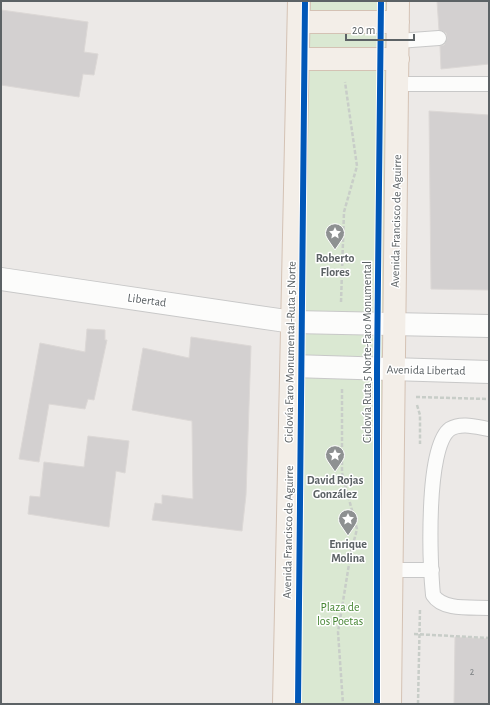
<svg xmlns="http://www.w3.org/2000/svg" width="490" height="705" font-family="'Alegreya Sans',sans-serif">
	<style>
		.green { fill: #dae8d2 }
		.building { fill: #d3d0d0; stroke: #dcd8d6 }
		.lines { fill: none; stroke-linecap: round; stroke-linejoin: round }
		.service-casing { stroke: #c8c8c8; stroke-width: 16 }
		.minor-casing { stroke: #c8c8c8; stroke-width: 24 }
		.tertiary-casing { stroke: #c8c8c8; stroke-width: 24 }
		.primary-casing { stroke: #d4c2b4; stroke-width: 24 }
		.path { stroke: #c8cdc8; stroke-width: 2.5; stroke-dasharray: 4 2; stroke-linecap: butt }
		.service { stroke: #fcfcfb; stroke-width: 14 }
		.minor { stroke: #fcfcfb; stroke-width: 22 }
		.tertiary { stroke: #fcfcfb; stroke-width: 22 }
		.primary { stroke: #f3eee8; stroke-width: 22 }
		.rail { stroke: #e2e1e2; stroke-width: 3; stroke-dasharray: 1 5; stroke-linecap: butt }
		.cycleway-casing { stroke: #fff; stroke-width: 8 }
		.cycleway { stroke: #0057b8; stroke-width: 6 }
		.labels { text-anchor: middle; stroke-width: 3; stroke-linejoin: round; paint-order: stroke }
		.number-label { font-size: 10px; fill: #7b7f81 }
		.street-label { font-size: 12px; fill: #5c6265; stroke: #fff }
		.poi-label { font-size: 12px; font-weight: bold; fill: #5c6265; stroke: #fff }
		.park-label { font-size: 12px; fill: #468533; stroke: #fff }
	</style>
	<rect width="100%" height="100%" fill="#ece9e7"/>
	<!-- green -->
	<path class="green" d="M 309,1 L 387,1 L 378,704 L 299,704 Z"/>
	<!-- building -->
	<path class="building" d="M 437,1 L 489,1 L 489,64 L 441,69 L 440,46 L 444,45 L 447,38 L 446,33 L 439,30 Z
		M 1,10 L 88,22 L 84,52 L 98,54 L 94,75 L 83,74 L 79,97 L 1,85 Z
		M 429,111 L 489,115 L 489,290 L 431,289 Z
		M 87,329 L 105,330 L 105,340 L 107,340 L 94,400 L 88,399 L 85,409 L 49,404 L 39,462 L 19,459 L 40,343 L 85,352 Z
		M 191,337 L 251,346 L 246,495 L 242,531 L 152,520 L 155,503 L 162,504 L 162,495 L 193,499 L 192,421 L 132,410 L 143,348 L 189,358 Z
		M 88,436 L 129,441 L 125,473 L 116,471 L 109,527 L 28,514 L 30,496 L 40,497 L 44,462 L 84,467 Z
		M 455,637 L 489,639 L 489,704 L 454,704 Z"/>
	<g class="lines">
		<defs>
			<path id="service" d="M 398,41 L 439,38
				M 397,84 L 489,84
				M 489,429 C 477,427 461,422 450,429 C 425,447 430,565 433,595 C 443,611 472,607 489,608
				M 392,570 L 432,570"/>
			<path id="minor" d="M 1,279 L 293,322"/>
			<path id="tertiary" d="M 293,322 L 489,326
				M 292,366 L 489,372"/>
			<path id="primary" d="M 299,22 L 398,22
				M 298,59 L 398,59
				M 284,704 L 299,1
				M 390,704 L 398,1"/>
		</defs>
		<!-- service casing -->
		<use href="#service" class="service-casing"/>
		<!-- minor casing -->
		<use href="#minor" class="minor-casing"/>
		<!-- tertiary casing -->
		<use href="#tertiary" class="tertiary-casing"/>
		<!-- primary casing -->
		<use href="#primary" class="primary-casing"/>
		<!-- path -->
		<path class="path" d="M 341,302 L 344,212 L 357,166 L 345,82
			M 342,389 L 342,473 L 357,529 L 351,552 L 338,632 L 343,704
			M 416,397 L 489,399
			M 417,405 L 420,415 L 420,444
			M 414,634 L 489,638
			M 418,704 L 420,609"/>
		<!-- service -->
		<use href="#service" class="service"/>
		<!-- minor -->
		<use href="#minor" class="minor"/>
		<!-- tertiary -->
		<use href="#tertiary" class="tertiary"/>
		<!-- primary -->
		<use href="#primary" class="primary"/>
		<!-- rail -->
		<path class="rail" d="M 1,702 L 8,704"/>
		<defs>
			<path id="cycleway" d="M 298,704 L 305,1
				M 377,704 L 377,369 L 381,1"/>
		</defs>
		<!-- cycleway casing -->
		<use href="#cycleway" class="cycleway-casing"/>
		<!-- cycleway -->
		<use href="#cycleway" class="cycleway"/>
	</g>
	<!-- icons -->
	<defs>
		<symbol id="sight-pin" viewBox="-11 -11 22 30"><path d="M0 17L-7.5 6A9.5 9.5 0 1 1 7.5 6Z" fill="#8e9192" stroke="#fff"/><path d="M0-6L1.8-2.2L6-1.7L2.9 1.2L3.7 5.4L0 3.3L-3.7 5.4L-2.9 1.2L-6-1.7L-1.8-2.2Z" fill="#fff"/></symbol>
	</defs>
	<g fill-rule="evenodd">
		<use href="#sight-pin" x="324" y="222" width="22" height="30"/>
		<use href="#sight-pin" x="324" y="444" width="22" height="30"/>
		<use href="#sight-pin" x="337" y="508" width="22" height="30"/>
	</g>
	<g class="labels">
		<!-- number labels -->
		<g class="number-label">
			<text x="472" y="675">2</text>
		</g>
		<!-- street labels -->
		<g class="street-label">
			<text transform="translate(396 221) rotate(-89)" y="4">Avenida Francisco de Aguirre</text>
			<text transform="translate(147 300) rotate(8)" y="4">Libertad</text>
			<text transform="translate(290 352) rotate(-89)" y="4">Ciclovía Faro Monumental-Ruta 5 Norte</text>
			<text transform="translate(367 352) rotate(-90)" y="4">Ciclovía Ruta 5 Norte-Faro Monumental</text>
			<text transform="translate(426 370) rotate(1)" y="4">Avenida Libertad</text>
			<text transform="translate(288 532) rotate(-89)" y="4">Avenida Francisco de Aguirre</text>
		</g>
		<!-- poi labels -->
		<g class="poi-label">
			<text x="335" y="262">Roberto<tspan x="335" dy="14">Flores</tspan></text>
			<text x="335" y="484">David Rojas<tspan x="335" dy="14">González</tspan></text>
			<text x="348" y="548">Enrique<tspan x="348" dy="14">Molina</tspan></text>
		</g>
		<!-- park labels -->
		<g class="park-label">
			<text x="340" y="611">Plaza de<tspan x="340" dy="14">los Poetas</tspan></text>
		</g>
	</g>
	<!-- border -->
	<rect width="490" height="705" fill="none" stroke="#5c6265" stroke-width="4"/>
	<!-- scale -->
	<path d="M346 34v6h68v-6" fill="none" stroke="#5c6265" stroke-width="2"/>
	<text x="352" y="34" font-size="12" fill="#5c6265" stroke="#ffffff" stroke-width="3" paint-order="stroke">20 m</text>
</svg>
